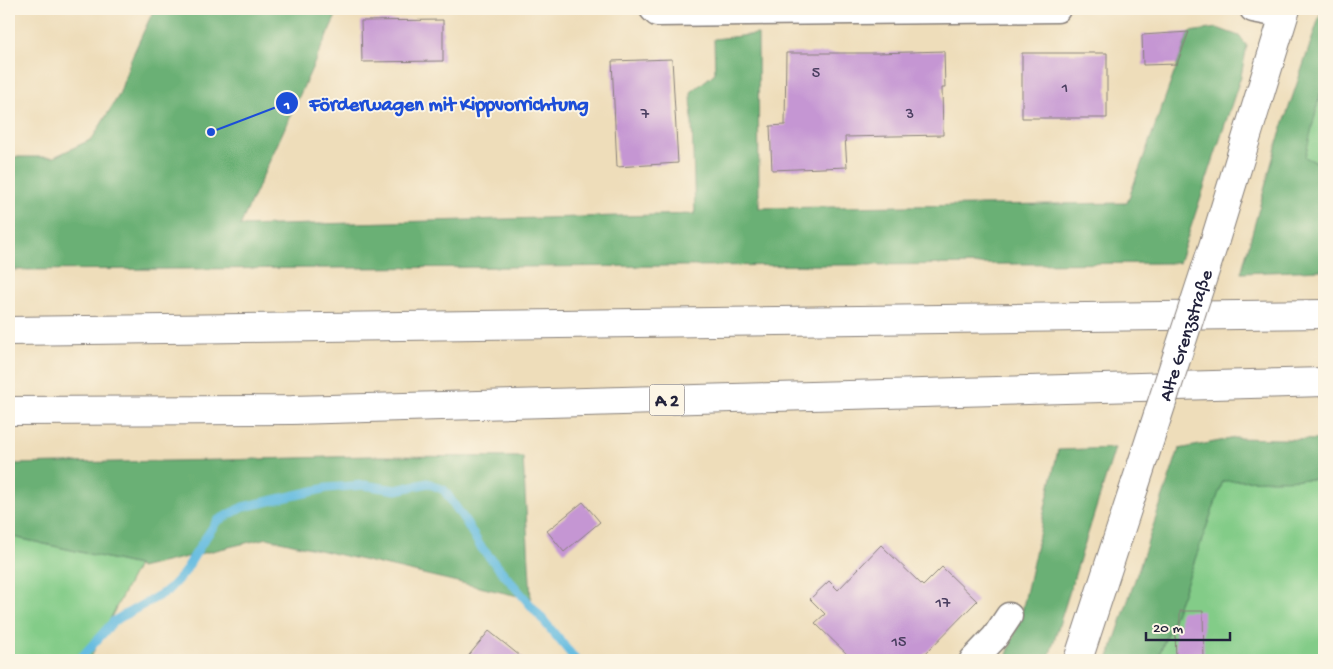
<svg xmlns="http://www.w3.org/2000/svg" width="1333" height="669" font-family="'Gochi Hand',sans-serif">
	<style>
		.green { fill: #83cc88; stroke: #527762 }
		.forest { fill: #6ab074; stroke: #466958 }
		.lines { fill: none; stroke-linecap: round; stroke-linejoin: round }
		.stream { stroke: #63bbe0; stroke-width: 9 }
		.building { fill: #c596d3 }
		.street-casing { stroke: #88807a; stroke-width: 29 }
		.secondary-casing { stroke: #88807a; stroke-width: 30 }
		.highway-casing { stroke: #88807a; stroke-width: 30 }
		.street { stroke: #fff; stroke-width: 26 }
		.secondary { stroke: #fff; stroke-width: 28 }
		.highway { stroke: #fff; stroke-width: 28 }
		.secondary-bridge-casing { stroke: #88807a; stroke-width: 30; stroke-linecap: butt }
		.secondary-bridge { stroke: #fff; stroke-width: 28 }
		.labels { text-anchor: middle; stroke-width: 4; stroke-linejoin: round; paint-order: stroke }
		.number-label { font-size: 16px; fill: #4b3f61 }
		.shield { fill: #fcf5e5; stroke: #63616e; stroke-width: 1 }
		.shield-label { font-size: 18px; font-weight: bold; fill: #22223b }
		.street-label { font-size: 19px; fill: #22223b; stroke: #fcf5e5 }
		.leader { fill: none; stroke: #1d4ed8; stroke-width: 2 }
		.callout-dot { fill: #1d4ed8; stroke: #fcf5e5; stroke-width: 2 }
		.mark-label { font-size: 15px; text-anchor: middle; font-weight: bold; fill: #fff }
		.callout-label { font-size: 20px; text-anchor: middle; font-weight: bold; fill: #1d4ed8; stroke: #fcf5e5; stroke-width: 4; stroke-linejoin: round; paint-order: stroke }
	</style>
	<rect width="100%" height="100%" fill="#fcf5e5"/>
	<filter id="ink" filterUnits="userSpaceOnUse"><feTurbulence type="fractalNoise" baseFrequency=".02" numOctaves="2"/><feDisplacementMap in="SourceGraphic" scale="10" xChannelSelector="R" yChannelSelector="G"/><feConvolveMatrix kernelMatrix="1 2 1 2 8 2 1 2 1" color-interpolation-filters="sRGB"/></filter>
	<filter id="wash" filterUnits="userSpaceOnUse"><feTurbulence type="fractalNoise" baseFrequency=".0096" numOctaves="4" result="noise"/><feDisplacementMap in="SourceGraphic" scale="20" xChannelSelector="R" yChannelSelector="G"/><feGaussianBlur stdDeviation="1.12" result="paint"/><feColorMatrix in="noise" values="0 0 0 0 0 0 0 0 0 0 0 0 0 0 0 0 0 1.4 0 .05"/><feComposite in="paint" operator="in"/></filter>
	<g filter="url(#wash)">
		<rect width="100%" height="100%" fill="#eeddba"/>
		<!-- green -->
		<path class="green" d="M 1324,78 L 1324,166 L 1304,157 Z
			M 1324,479 L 1324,660 L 1157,660 L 1183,593 L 1223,480 Z
			M 9,536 L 138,565 L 89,660 L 9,660 Z"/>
		<!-- forest -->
		<path class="forest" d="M 154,9 L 339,9 L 240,226 L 695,214 L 691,92 L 715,73 L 714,39 L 758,34 L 759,208 L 1127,203 L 1189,32 L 1217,28 L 1239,36 L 1247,46 L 1241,76 L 1179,263 L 9,270 L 9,157 L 54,157 L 92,139 L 119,95 L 131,59 Z
			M 1322,9 L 1324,9 L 1324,78 L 1305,157 L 1324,166 L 1324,270 L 1241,273 L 1278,140 Z
			M 1235,438 L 1324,440 L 1324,479 L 1223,481 L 1183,593 L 1157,660 L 1108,660 L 1179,449 Z
			M 1115,448 L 1048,660 L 1005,660 L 1021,616 L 1058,450 Z
			M 368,456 L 523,457 L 531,599 L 267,538 L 140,568 L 138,565 L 9,536 L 9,464 L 222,460 Z"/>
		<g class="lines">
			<!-- stream -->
			<path class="stream" d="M 79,660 L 114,621 L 167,591 L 184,573 L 202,543 L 217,521 L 243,507 L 327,488 L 364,485 L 396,490 L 428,483 L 444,490 L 466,522 L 480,546 L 539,615 L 576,660"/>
		</g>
		<g id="blocks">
			<!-- building -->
			<path class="building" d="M 443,20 L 443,61 L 362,62 L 361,21 Z
				M 1189,32 L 1177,64 L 1143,65 L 1142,35 Z
				M 944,51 L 945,88 L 942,88 L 943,135 L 845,137 L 847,167 L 772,170 L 770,126 L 785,125 L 786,53 L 877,53 Z
				M 1022,53 L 1107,53 L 1107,118 L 1022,118 Z
				M 672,59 L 678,163 L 617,167 L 612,61 Z
				M 583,502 L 600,522 L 564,552 L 547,531 Z
				M 881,545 L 923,586 L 942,567 L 977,601 L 919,660 L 853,660 L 815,623 L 825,614 L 810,599 L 829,581 L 838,590 Z
				M 1180,611 L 1203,611 L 1204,660 L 1176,660 L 1175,628 L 1180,628 Z
				M 489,631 L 525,660 L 465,660 Z"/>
		</g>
	</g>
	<g filter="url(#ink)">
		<use href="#blocks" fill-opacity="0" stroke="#88807a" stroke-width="1"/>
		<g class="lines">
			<defs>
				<path id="street" d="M 653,9 L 657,13 L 1057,9
					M 1253,9 L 1284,15
					M 973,660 L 995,637 L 1009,616"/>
				<path id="secondary" d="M 1215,240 L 1286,9
					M 1078,660 L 1135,485"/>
				<path id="highway" d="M 9,331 L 1324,314
					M 9,411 L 292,410 L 1324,382"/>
			</defs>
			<!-- street casing -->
			<use href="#street" class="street-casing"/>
			<!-- secondary casing -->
			<use href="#secondary" class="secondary-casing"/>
			<!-- highway casing -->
			<use href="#highway" class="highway-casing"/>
			<!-- street -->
			<use href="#street" class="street"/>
			<!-- secondary -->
			<use href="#secondary" class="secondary"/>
			<!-- highway -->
			<use href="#highway" class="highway"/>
			<defs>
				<g id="secondary-bridge">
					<path id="s1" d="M 1135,485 L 1215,240"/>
				</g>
			</defs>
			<!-- secondary-bridge casing -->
			<use href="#secondary-bridge" class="secondary-bridge-casing"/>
			<!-- secondary-bridge -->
			<use href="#secondary-bridge" class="secondary-bridge"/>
		</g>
	</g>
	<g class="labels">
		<!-- number labels -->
		<g class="number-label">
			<text x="816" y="77">5</text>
			<text x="1065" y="92">1</text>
			<text x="645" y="118">7</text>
			<text x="910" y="118">3</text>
			<text x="943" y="607">17</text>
			<text x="899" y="646">15</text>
		</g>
		<!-- shield labels -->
		<rect class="shield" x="649.5" y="384.5" width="35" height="31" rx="4"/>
		<g class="shield-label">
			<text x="667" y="406">A 2</text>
		</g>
		<!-- street labels -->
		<g class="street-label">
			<text dy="7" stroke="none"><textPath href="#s1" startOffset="158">Alte Grenzstraße</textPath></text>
		</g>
	</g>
	<!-- callouts -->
	<path class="leader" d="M211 132L287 103"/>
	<g class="callout-dot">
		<circle cx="211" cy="132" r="5"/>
		<circle cx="287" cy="103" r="12"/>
	</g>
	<g class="mark-label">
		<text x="287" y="109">1</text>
	</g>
	<g class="callout-label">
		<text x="449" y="110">Förderwagen mit Kippvorrichtung</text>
	</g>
	<!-- margin -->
	<rect width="1333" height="669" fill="none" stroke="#fcf5e5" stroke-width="30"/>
	<!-- scale -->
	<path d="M1146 632v8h84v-8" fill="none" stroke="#22223b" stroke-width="2.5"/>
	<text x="1153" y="632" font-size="15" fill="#22223b" stroke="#fcf5e5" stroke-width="4" paint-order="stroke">20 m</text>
</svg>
